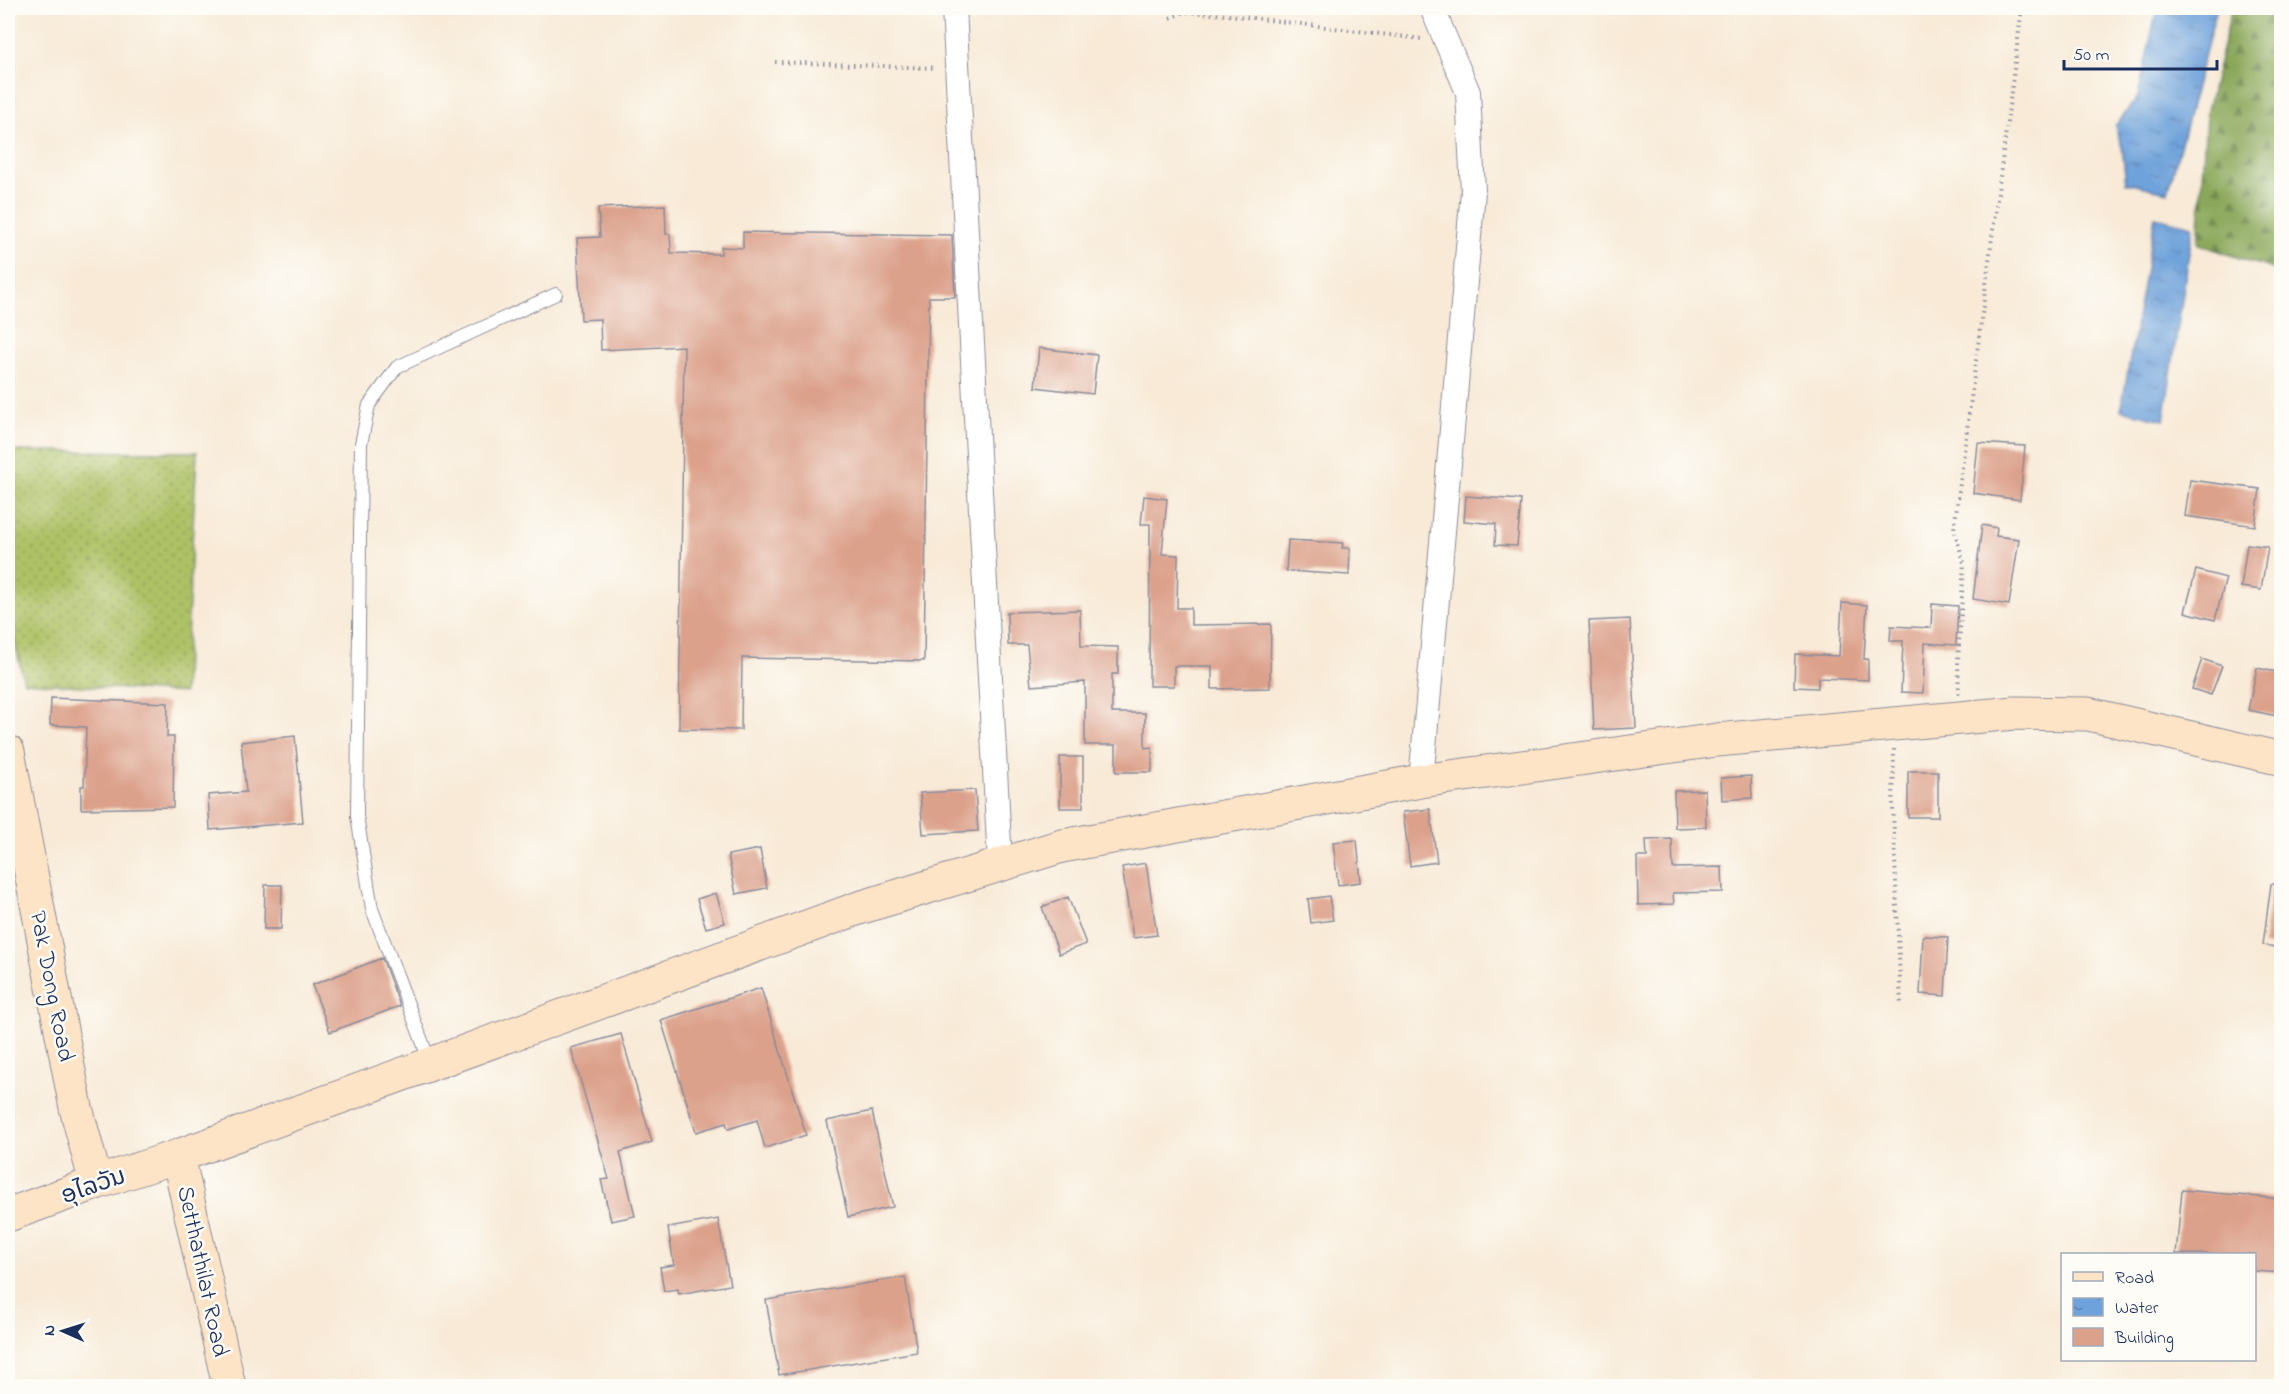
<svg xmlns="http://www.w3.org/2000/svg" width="2289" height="1394" font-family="'Indie Flower','Noto Sans Lao',sans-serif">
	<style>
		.grass { fill: url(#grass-dots); stroke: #647862; stroke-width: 1.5 }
		.forest { fill: url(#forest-firs); stroke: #526b5c; stroke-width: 1.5 }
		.water { fill: url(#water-ripples); stroke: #44689c; stroke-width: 1.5 }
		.building { fill: #dca18b }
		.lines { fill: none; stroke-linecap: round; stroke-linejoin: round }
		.lane-casing { stroke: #8a8c9a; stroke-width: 14 }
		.street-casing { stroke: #8a8c9a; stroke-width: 26 }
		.secondary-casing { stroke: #8a8c9a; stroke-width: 35 }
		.path { stroke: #8a8c9a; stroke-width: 4; stroke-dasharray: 1.5 4.5; stroke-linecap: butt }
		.lane { stroke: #fff; stroke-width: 12 }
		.street { stroke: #fff; stroke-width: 24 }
		.secondary { stroke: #fee4c6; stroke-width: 33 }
		.labels { text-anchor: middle; stroke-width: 5; stroke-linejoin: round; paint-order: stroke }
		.street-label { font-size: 24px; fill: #1b2f5e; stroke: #fdfcf7 }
	</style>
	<defs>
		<pattern id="grass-dots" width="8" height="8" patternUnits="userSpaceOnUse" patternTransform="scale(1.5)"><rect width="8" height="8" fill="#aec165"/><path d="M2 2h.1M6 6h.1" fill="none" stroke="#8d9d56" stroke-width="1.8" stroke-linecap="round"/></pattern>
		<pattern id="forest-firs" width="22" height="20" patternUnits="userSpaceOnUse" patternTransform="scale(1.5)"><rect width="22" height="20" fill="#8aa75a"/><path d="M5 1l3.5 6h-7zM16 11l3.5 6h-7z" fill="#70884e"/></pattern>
		<pattern id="water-ripples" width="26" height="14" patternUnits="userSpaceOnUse" patternTransform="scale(1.5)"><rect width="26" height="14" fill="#6ea2da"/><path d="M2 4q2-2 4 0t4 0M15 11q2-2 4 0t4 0" fill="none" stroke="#5a84b4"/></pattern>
	</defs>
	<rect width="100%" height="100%" fill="#fdfcf7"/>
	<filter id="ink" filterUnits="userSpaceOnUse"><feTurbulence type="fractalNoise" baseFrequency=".0167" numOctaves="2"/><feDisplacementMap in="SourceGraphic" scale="12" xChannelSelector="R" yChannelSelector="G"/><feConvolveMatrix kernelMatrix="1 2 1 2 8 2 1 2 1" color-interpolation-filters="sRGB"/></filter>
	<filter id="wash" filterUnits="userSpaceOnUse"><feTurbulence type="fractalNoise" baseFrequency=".008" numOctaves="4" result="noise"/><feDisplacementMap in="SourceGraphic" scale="24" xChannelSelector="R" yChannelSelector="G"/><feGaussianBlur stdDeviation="1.35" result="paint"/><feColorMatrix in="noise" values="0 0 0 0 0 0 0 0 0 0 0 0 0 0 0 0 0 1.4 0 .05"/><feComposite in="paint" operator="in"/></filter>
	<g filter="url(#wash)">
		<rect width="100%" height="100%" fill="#f8ead7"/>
		<!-- grass -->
		<path class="grass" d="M 8,451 L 197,452 L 184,693 L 24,682 L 8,612 Z"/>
		<!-- forest -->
		<path class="forest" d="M 2232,8 L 2281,8 L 2281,272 L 2198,244 L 2206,115 Z"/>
		<!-- water -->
		<path class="water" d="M 2157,8 L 2217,8 L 2168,192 L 2126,183 L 2122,147 L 2115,126 L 2138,97 Z
			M 2155,217 L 2193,226 L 2164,420 L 2121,410 Z"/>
		<g id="blocks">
			<!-- building -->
			<path class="building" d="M 665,205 L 666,234 L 670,234 L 671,253 L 721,254 L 721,247 L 743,248 L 743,232 L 952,235 L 955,297 L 929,297 L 924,661 L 742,658 L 741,730 L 679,729 L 684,346 L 601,350 L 600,319 L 581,320 L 577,238 L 600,237 L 598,208 Z
				M 1039,348 L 1097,355 L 1093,394 L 1035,387 Z
				M 1978,443 L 2025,446 L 2020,500 L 1973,493 Z
				M 2190,480 L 2260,489 L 2255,526 L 2185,516 Z
				M 1144,496 L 1167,499 L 1162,554 L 1178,555 L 1177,608 L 1191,608 L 1191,625 L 1271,624 L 1270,688 L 1212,689 L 1212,666 L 1174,666 L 1174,686 L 1149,686 L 1150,524 L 1141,524 Z
				M 1466,496 L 1521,500 L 1517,546 L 1495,545 L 1496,524 L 1464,521 Z
				M 1982,525 L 1997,528 L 1996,536 L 2019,539 L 2009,605 L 1973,599 Z
				M 1288,540 L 1343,543 L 1342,548 L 1350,548 L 1349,575 L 1286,571 Z
				M 2247,544 L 2268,547 L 2261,590 L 2241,587 Z
				M 2196,570 L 2226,578 L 2215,620 L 2185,612 Z
				M 1842,603 L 1867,605 L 1864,659 L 1868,659 L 1868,680 L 1818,678 L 1818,688 L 1794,687 L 1795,654 L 1839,656 Z
				M 1932,604 L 1958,606 L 1956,645 L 1925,643 L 1923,693 L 1901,692 L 1903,641 L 1890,641 L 1891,626 L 1931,628 Z
				M 1080,610 L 1081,646 L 1118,647 L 1118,674 L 1112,674 L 1112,713 L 1145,713 L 1145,748 L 1152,747 L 1152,772 L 1116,772 L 1116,745 L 1085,745 L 1085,682 L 1031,686 L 1027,645 L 1008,645 L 1007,612 Z
				M 1630,619 L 1636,728 L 1594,730 L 1589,621 Z
				M 2202,659 L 2222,666 L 2211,695 L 2192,689 Z
				M 2257,668 L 2282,673 L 2282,717 L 2248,710 Z
				M 51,698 L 168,703 L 167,737 L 174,737 L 173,807 L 81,809 L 81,786 L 84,786 L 86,727 L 50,725 Z
				M 295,736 L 303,822 L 210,830 L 208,795 L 246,792 L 241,742 Z
				M 1060,757 L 1083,757 L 1083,808 L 1060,808 Z
				M 1908,771 L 1938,771 L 1938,817 L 1908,817 Z
				M 1751,776 L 1752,798 L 1722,800 L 1721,778 Z
				M 975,790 L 978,831 L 923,834 L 920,793 Z
				M 1705,790 L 1706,827 L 1675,828 L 1674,791 Z
				M 1430,809 L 1437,862 L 1410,866 L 1403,812 Z
				M 1672,839 L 1673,868 L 1722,867 L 1723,892 L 1673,893 L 1674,904 L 1638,905 L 1637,857 L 1647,857 L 1646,840 Z
				M 1357,840 L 1361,882 L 1338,885 L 1333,842 Z
				M 760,849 L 767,888 L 736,894 L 728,855 Z
				M 1146,863 L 1157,935 L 1133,938 L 1122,867 Z
				M 2271,884 L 2282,885 L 2282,948 L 2263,945 Z
				M 265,885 L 282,885 L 281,929 L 264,929 Z
				M 716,893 L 725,923 L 706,928 L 697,899 Z
				M 1329,896 L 1333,920 L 1311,923 L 1308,899 Z
				M 1068,897 L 1086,944 L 1059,954 L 1042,907 Z
				M 1923,936 L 1948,937 L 1945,996 L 1920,994 Z
				M 382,958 L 400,1006 L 330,1032 L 312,985 Z
				M 761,988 L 806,1135 L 765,1148 L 757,1120 L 728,1129 L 726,1123 L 696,1132 L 661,1020 Z
				M 621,1034 L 652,1142 L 620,1152 L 635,1216 L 611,1221 L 601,1180 L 609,1179 L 571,1048 Z
				M 872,1111 L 893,1207 L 848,1217 L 827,1121 Z
				M 2182,1190 L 2282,1199 L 2282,1273 L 2254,1271 L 2254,1254 L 2176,1254 Z
				M 718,1219 L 730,1285 L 679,1294 L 678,1289 L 664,1291 L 660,1267 L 674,1265 L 668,1228 Z
				M 905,1277 L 917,1352 L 779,1375 L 766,1300 Z"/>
		</g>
	</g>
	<g filter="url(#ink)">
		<use href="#blocks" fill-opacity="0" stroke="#8a8c9a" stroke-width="1.5"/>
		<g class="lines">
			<defs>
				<path id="lane" d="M 430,1062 L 372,909 L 357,816 L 361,444 L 369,405 L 397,367 L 556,294"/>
				<path id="street" d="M 954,8 L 1000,863
					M 1421,781 L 1473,191 L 1468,92 L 1432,8"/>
				<path id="secondary" d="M 8,752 L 76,1108 L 96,1183
					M 178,1156 L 229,1386
					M 8,1215 L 96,1183 L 178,1156 L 859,908 L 1062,846 L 1421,781 L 1717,740 L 2015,713 L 2088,714 L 2282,759"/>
			</defs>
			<!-- lane casing -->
			<use href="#lane" class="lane-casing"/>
			<!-- street casing -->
			<use href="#street" class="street-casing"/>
			<!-- secondary casing -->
			<use href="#secondary" class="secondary-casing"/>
			<!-- path -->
			<path class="path" d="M 1170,18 L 1184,12 L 1229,15 L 1421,39
				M 775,62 L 936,68
				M 1959,694 L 1958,661 L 1964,563 L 1954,529 L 2022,8
				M 1894,749 L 1893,808 L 1901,1006"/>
			<!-- lane -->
			<use href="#lane" class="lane"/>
			<!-- street -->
			<use href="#street" class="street"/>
			<!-- secondary -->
			<use href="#secondary" class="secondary"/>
		</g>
	</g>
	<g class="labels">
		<!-- street labels -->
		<g class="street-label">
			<text transform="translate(53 986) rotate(79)" y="8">Pak Dong Road</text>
			<text transform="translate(93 1185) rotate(-19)" y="8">ອຸໄລວັນ</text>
			<text transform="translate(204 1271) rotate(78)" y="8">Setthathilat Road</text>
		</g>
	</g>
	<!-- margin -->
	<rect width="2289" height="1394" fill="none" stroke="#fdfcf7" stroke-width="30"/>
	<!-- legend -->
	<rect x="2061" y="1253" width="195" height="108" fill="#fdfcf7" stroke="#a3aaba" stroke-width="1.5"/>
	<rect x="2073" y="1272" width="30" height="9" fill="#fee4c6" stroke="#a3aaba" stroke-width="1.5"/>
	<text x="2115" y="1283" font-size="18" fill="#1b2f5e">Road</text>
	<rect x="2073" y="1298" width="30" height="18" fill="url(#water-ripples)" stroke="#a3aaba" stroke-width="1.5"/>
	<text x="2115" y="1313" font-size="18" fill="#1b2f5e">Water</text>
	<rect x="2073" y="1328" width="30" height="18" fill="#dca18b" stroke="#a3aaba" stroke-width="1.5"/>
	<text x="2115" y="1343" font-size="18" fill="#1b2f5e">Building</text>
	<!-- north arrow -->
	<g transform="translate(63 1331) rotate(273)" stroke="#fdfcf7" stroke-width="4.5" paint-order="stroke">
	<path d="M0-4.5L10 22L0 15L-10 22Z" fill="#1b2f5e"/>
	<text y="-9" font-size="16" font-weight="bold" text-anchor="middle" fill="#1b2f5e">N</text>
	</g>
	<!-- scale -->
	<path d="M2064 60v9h153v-9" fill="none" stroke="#1b2f5e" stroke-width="3"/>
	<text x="2073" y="60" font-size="18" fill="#1b2f5e" stroke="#fdfcf7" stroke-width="4.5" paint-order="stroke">50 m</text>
</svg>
